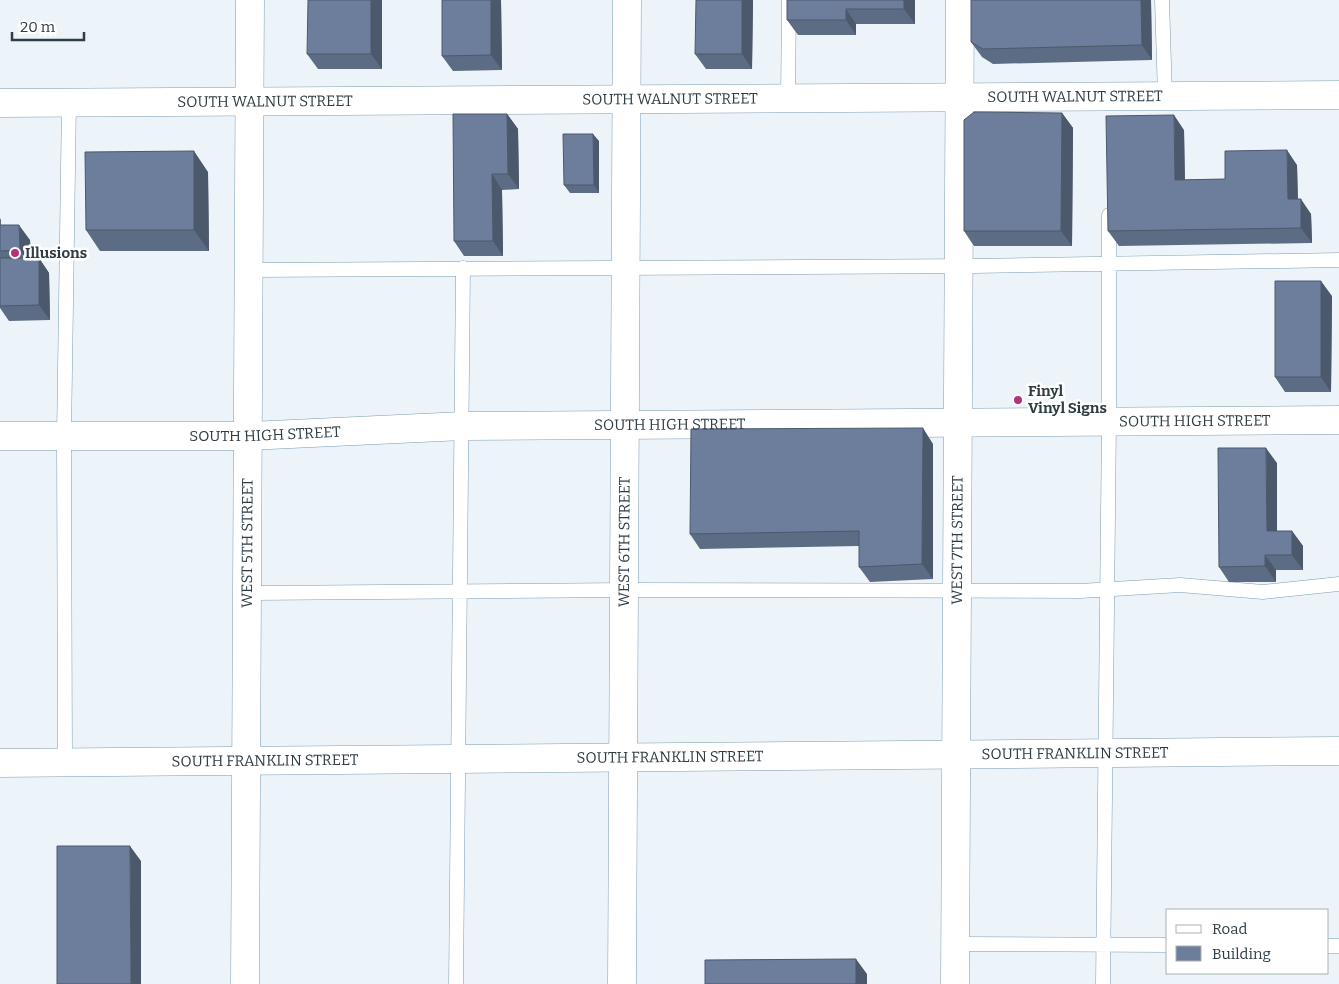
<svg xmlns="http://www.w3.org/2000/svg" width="1339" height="984" font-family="Bitter,serif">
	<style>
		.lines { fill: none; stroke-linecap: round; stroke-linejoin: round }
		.lane-casing { stroke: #7b9cb2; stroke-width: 15 }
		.street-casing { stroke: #7b9cb2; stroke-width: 29 }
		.secondary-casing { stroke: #7b9cb2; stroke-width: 29 }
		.lane { stroke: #fff; stroke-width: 14 }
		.street { stroke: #fff; stroke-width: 28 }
		.secondary { stroke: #fff; stroke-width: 28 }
		.wall { fill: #5d6c85 }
		.shaded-wall { fill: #4c586c }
		.building { fill: #6c7e9b; stroke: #4c586c }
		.poi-dot { fill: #b23280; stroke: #fff; stroke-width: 2 }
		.labels { text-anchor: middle; stroke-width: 5; stroke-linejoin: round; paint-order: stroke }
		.street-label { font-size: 15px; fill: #2e3c45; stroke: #fff }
		.poi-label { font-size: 15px; font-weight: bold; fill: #2e3c45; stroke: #fff; text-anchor: start }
	</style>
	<rect width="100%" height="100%" fill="#edf4f9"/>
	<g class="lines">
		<defs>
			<path id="lane" d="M 1162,0 L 1165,96
				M 788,99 L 789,0
				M 250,270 L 974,266 L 1339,260
				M 248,593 L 625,590 L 1080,591 L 1180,585 L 1263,592 L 1339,584
				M 65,763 L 64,437 L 69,102
				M 955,944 L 1168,945
				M 1328,946 L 1339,946
				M 456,984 L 463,268
				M 1103,984 L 1109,421 L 1109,215"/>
			<g id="street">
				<path id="s1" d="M 0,436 L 249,436 L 463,426 L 1339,420"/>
				<path id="s2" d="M 0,763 L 1339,751"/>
				<path id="s3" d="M 245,984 L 250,0"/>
				<path id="s4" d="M 622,984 L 627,0"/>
				<path id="s5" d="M 955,984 L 960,0"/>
			</g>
			<g id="secondary">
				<path id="s6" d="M 0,103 L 1339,95"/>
			</g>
		</defs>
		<!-- lane casing -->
		<use href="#lane" class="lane-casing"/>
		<!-- street casing -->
		<use href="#street" class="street-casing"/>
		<!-- secondary casing -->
		<use href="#secondary" class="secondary-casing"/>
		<!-- lane -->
		<use href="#lane" class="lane"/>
		<!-- street -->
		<use href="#street" class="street"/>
		<!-- secondary -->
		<use href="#secondary" class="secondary"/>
	</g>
	<!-- wall -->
	<path class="wall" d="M 382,0 L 382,69 L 318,69 L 307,54 Z
		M 442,0 L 501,0 L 502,70 L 453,71 L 442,56 Z
		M 753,0 L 752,69 L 706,69 L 695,54 Z
		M 787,0 L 915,0 L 915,24 L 856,24 L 856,35 L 798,35 L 787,20 Z
		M 971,0 L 1151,0 L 1152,60 L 993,64 L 982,57 L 971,42 Z
		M 1062,113 L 1073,128 L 1072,246 L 974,246 L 964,231 Z
		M 507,114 L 518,129 L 519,189 L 502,190 L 503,256 L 464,256 L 454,241 Z
		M 1184,130 L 1185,180 L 1225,179 L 1297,165 L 1298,199 L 1311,214 L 1312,243 L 1119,246 L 1108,231 Z
		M 599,141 L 599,193 L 570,193 L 564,185 Z
		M 208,172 L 209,251 L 100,251 L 86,230 Z
		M 0,218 L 1,220 L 1,225 L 30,240 L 31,258 L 39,258 L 49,273 L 50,320 L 9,321 L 0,308 Z
		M 1332,296 L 1331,392 L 1285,392 L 1275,377 Z
		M 933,444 L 933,579 L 870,582 L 859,567 L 859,546 L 700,549 L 690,534 Z
		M 1277,463 L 1277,531 L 1292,531 L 1303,546 L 1303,570 L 1276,570 L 1276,582 L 1229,582 L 1219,567 Z"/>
	<!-- shaded-wall -->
	<path class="shaded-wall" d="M 371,0 L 382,0 L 382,69 L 371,54 Z
		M 491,0 L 501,0 L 502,70 L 491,55 Z
		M 742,0 L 753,0 L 752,69 L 742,54 Z
		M 904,0 L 915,0 L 915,24 L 904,9 Z
		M 1141,0 L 1151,0 L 1152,60 L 1142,45 Z
		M 846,9 L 856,24 L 856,35 L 846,20 Z
		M 1062,113 L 1073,128 L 1072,246 L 1061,231 Z
		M 507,114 L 518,129 L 519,189 L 508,174 Z
		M 1174,115 L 1184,130 L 1185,195 L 1175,180 Z
		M 593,134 L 599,141 L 599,193 L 594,185 Z
		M 1287,150 L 1297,165 L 1298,214 L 1288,199 Z
		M 194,151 L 208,172 L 209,251 L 194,230 Z
		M 492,174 L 502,190 L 503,256 L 493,241 Z
		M 1301,199 L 1311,214 L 1312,243 L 1301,228 Z
		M 19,225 L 30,240 L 31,265 L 20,250 Z
		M 39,258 L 49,273 L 50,320 L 39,305 Z
		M 1321,281 L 1332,296 L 1331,392 L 1321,377 Z
		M 923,428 L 933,444 L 933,579 L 922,564 Z
		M 1266,448 L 1277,463 L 1277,546 L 1267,531 Z
		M 1292,531 L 1303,546 L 1303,570 L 1292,555 Z
		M 1265,555 L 1276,570 L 1276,582 L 1265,566 Z
		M 130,846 L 141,861 L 141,984 L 131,984 Z
		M 856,959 L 867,974 L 867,984 L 856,984 Z"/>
	<!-- building -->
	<path class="building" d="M 308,0 L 371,0 L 371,54 L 307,54 Z
		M 442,0 L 491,0 L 491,55 L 442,56 Z
		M 696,0 L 742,0 L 742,54 L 695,54 Z
		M 787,0 L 904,0 L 904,9 L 846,9 L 846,20 L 787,20 Z
		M 971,0 L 1141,0 L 1142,45 L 983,49 L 971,42 Z
		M 974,112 L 1062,113 L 1061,231 L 964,231 L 964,120 Z
		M 453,114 L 507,114 L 508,174 L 492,174 L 493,241 L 454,241 Z
		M 1174,115 L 1175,180 L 1225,179 L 1225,151 L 1287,150 L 1288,199 L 1301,199 L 1301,228 L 1108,231 L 1106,116 Z
		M 563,134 L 593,134 L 594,185 L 564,185 Z
		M 194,151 L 194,230 L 86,230 L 85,152 Z
		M 0,225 L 19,225 L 20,250 L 0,251 Z
		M 0,258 L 39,258 L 39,305 L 0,306 Z
		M 1275,281 L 1321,281 L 1321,377 L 1275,377 Z
		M 923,428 L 922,564 L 859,567 L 859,531 L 690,534 L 691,429 Z
		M 1218,448 L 1266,448 L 1267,531 L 1292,531 L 1292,555 L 1265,555 L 1265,566 L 1219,567 Z
		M 57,846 L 130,846 L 131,984 L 57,984 Z
		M 856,959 L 856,984 L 705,984 L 705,960 Z"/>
	<!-- markers -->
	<g class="poi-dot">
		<circle cx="15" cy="253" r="5"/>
		<circle cx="1018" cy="400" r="5"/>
	</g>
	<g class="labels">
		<!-- street labels -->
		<g class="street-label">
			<text dy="5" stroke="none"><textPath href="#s6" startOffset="1075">SOUTH WALNUT STREET</textPath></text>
			<text dy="5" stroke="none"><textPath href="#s6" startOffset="670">SOUTH WALNUT STREET</textPath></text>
			<text dy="5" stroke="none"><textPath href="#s6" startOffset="265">SOUTH WALNUT STREET</textPath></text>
			<text dy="5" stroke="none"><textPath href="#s1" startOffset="1195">SOUTH HIGH STREET</textPath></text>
			<text dy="5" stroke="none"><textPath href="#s1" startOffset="670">SOUTH HIGH STREET</textPath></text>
			<text dy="5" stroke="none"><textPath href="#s1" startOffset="265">SOUTH HIGH STREET</textPath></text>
			<text dy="5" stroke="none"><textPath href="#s5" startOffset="444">WEST 7TH STREET</textPath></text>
			<text dy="5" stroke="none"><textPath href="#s4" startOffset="442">WEST 6TH STREET</textPath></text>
			<text dy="5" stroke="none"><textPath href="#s3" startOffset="441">WEST 5TH STREET</textPath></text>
			<text dy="5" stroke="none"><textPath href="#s2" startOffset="1075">SOUTH FRANKLIN STREET</textPath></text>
			<text dy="5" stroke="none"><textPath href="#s2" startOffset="670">SOUTH FRANKLIN STREET</textPath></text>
			<text dy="5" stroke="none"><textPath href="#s2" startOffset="265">SOUTH FRANKLIN STREET</textPath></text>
		</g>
		<!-- poi labels -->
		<g class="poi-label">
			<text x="25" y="258">Illusions</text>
			<text x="1028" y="396">Finyl<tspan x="1028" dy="17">Vinyl Signs</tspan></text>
		</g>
	</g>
	<!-- legend -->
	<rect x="1166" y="909" width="162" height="65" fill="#ffffff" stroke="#abb1b5"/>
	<rect x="1176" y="925" width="25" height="8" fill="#ffffff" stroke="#abb1b5"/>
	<text x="1212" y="934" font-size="15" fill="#2e3c45">Road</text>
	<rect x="1176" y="946" width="25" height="15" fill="#6c7e9b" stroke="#abb1b5"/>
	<text x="1212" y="959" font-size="15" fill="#2e3c45">Building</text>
	<!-- scale -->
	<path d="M12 32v8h72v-8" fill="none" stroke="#2e3c45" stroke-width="2.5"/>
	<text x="20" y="32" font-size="15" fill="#2e3c45" stroke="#ffffff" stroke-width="4" paint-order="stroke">20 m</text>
</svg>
